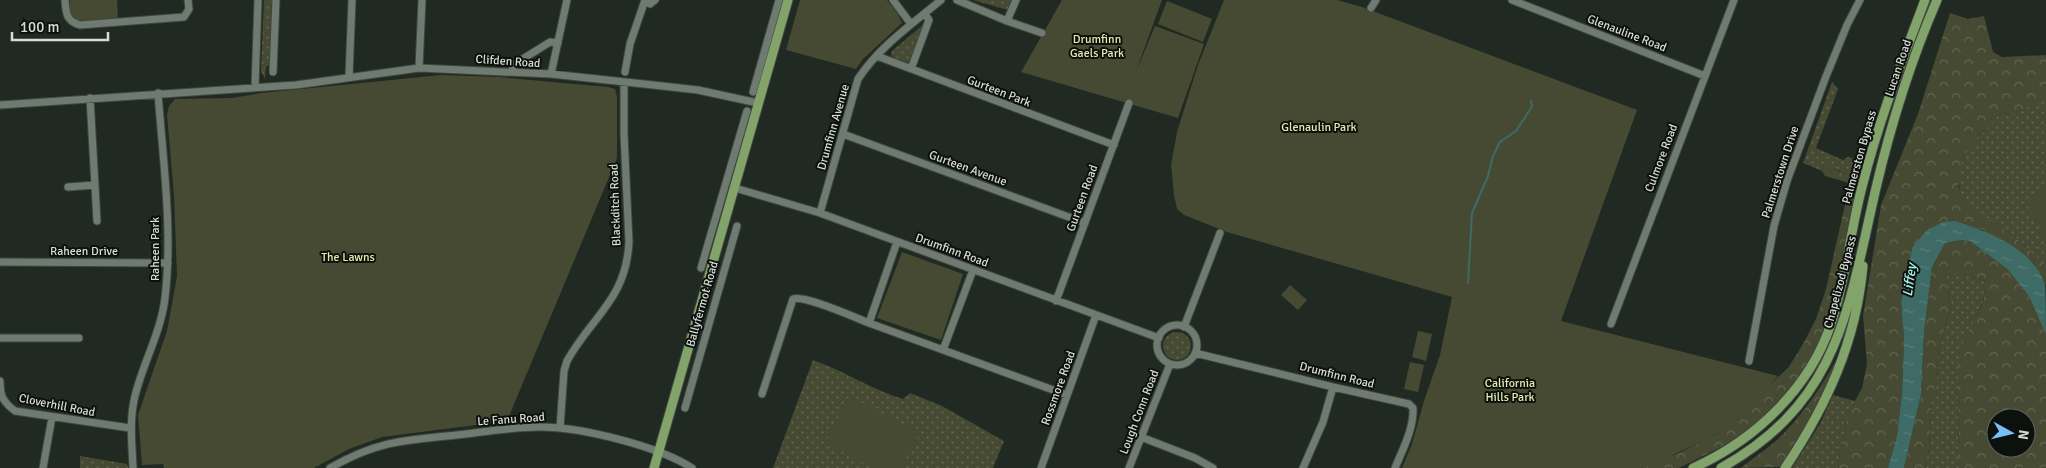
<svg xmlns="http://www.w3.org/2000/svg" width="2046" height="468" font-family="Signika,sans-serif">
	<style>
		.grass { fill: url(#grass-dots) }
		.forest { fill: url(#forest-crowns); fill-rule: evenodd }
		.park { fill: #474a33 }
		.water { fill: url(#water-ripples) }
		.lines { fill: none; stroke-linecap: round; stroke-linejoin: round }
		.stream { stroke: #3e6b66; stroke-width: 2 }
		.minor-casing { stroke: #3e4740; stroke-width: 9 }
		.major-casing { stroke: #3e4740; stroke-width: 11 }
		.minor { stroke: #6f7b71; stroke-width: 7 }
		.major { stroke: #82a36a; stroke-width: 9 }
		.labels { text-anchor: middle; stroke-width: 4; stroke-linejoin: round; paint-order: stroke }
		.street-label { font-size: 12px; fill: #d6ddd7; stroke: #0d110d }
		.park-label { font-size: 12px; fill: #e4ebad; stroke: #0d110d }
		.water-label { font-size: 14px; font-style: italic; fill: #a4f5eb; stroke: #0d110d }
	</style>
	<defs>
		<pattern id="grass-dots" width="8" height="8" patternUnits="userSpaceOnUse" patternTransform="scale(1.25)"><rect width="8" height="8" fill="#474a33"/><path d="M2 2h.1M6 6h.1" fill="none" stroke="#616450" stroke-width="1.8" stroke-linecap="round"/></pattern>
		<pattern id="forest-crowns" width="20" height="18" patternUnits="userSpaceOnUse" patternTransform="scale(1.25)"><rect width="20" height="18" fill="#474a33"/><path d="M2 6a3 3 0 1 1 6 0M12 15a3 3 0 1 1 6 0" fill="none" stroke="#616450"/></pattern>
		<pattern id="water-ripples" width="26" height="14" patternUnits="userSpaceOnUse" patternTransform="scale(1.25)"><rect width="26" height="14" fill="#3e6b66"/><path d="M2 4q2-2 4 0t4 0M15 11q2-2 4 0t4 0" fill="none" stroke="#59807b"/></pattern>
	</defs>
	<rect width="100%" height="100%" fill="#202a22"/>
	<!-- grass -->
	<path class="grass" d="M 264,0 L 273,0 L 270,64 L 266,67 L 265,79 L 261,71 Z
		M 973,0 L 1011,0 L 1008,10 Z
		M 924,24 L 910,65 L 895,59 L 891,55 L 892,51 Z
		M 1832,82 L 1838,89 L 1816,148 L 1843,160 L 1848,157 L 1856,159 L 1857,162 L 1863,152 L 1866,161 L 1859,186 C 1856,183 1853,179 1850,177 C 1846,173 1828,165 1823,167 L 1822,171 L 1803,163 Z
		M 2044,98 L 2046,99 L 2046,270 C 2037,258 2026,246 2014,236 C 2003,228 1969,211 1964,201 C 1956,188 1958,170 1964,156 C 1971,139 1989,130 1997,114 L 2013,113 Z
		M 2007,269 L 1985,289 L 1983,302 L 1972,325 L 1958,370 L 1959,468 L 1925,468 L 1929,449 L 1932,402 L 1937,382 L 1938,355 L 1942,336 L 1951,309 L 1945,274 C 1959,273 1972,274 1984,281 Z
		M1163 346a14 14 0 1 1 28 0a14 14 0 1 1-28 0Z
		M 813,360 C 844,371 871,389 903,399 L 910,393 L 942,406 L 1004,441 L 993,468 L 773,468 Z
		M 1833,395 L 1855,401 L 1848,415 L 1837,468 L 1792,468 L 1820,424 Z
		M 80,456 L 127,464 L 128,468 L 80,468 Z"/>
	<!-- forest -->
	<path class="forest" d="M 1950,13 L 1968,19 L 1984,16 L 1993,52 L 2002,57 L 2046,55 L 2046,99 L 2013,113 L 1997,114 L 1993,123 L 1981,133 L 1964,155 L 1958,186 L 1965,203 L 2014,236 L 2037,257 L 2046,270 L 2046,285 L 2033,263 L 1981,229 L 1912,248 L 1901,302 L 1904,338 L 1902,393 L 1897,435 L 1888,468 L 1837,468 L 1848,414 L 1862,388 L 1867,364 L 1863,316 L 1881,205 L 1918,114 Z
		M 1826,165 L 1853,178 L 1859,186 L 1836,294 L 1827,325 L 1801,376 L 1772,410 L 1752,428 L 1731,442 L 1679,468 L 1588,468 L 1657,461 L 1679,453 L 1716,434 L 1788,368 L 1802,346 L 1816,319 L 1826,289 L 1849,187 L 1846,182 L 1825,176 L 1822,171 L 1823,167 Z
		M 1961,240 L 1970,241 L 2007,269 L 2029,296 L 2046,331 L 2046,468 L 1959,468 L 1958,370 L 1960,348 L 1983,303 L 1985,289 L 2004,271 L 1984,281 C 1972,274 1959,273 1945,274 L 1951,309 L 1942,336 L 1938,355 L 1937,382 L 1932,402 L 1929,449 L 1925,468 L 1904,468 L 1921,394 L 1924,333 L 1932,267 L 1945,243 ZM 1996,418 L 2026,418 L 2026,448 L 1996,448 Z
		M 1838,357 L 1823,396 L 1810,419 L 1799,436 L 1796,446 L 1779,467 L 1741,468 C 1753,458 1767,449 1778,439 C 1803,415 1822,386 1838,357 Z"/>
	<!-- park -->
	<path class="park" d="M 70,0 L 117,0 L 118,19 L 78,21 L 70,13 Z
		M 800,0 L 887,0 L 898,14 L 902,23 L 863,59 L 856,69 L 786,50 Z
		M 1062,0 L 1162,0 L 1135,74 L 1155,26 L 1204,44 L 1178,118 L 1021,72 Z
		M 1224,0 L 1337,0 L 1362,7 L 1637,110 L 1561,321 L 1778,376 L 1734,423 L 1705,440 L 1645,468 L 1402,468 L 1412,444 L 1424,401 L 1440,355 L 1452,297 L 1227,232 L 1184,215 L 1177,209 L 1174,195 L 1171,165 L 1177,132 L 1198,65 Z
		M 1167,1 L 1212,19 L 1203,42 L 1158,24 Z
		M 441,75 L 498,77 L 608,87 L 615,89 L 617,97 L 617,158 L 507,421 L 382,437 L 349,449 L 314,468 L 164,468 L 163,464 L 142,465 L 138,415 L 167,331 L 177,276 L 174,196 L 167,115 L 169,106 L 175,99 L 232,98 L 262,93 Z
		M 2046,189 L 2046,241 L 2025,200 Z
		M 902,252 L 963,274 L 941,340 L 877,318 Z
		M 1290,285 L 1307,300 L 1298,310 L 1281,295 Z
		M 1418,331 L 1432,334 L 1426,361 L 1412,357 Z
		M 1410,362 L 1424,365 L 1418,392 L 1404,389 Z
		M 849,396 L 920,433 L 901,468 L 874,468 L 825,443 Z"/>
	<!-- water -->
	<path class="water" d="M 1955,221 C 1989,232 2032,248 2045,284 C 2046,293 2046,323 2046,334 L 2029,296 L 2007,269 L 1970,241 L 1961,240 L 1945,243 L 1932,267 L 1924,333 L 1921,394 L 1904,468 L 1888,468 L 1897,435 L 1902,393 L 1904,338 L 1901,302 L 1912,248 L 1926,231 L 1943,222 Z"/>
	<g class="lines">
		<!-- stream -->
		<path class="stream" d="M 1468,283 L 1472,213 L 1488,176 L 1493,156 L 1500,142 L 1516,131 L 1529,111 L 1532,106 L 1531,101"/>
		<defs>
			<path id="minor" d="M 65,0 C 66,13 66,21 80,25 L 184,17 L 189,9 L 188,0
				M 893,0 L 911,24
				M 957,0 L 1007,21 L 1016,0
				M 1512,0 L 1705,76
				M 645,1 L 650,4 L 655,0
				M 1371,8 L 1376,0
				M 1007,21 L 1042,33
				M 877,56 L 1114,145
				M 419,68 L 422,0
				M 911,69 L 929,20 L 925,14
				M 273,72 L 276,0
				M 512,72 L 513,65 L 550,42 L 558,43
				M 625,72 L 630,44 L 645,0
				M 551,74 L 567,0
				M 349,77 L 352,0
				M 255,87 L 258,0
				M 753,92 L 779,0
				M 90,98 L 97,221
				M 0,105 L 296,85 L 419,68 L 551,74 L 644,84 L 698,90 L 758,103
				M 843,134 L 1085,223
				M 68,187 L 95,185
				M 735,188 L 820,213 L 1159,338
				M 820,213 L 858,79 C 879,47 912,24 941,0
				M 897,242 L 869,323 L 1067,395
				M 0,262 L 168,263
				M 701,268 L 747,111
				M 1056,301 L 1129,103
				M 1611,324 L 1734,0
				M1157 345a20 20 0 1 1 40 0a20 20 0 1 1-40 0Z
				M 1184,327 L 1220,233
				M 0,338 L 79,338
				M 943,350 L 973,270
				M 1195,353 L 1333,387 L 1409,404 L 1413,408 C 1414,428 1403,449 1395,468
				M 1749,361 L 1774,226 L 1787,181 L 1825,79 L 1847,25 L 1860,0
				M 0,381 C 0,396 3,402 15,411 L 130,428
				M 762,394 L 793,299 C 805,295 854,317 869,323
				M 685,408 L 737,226
				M 560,428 L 564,371 L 567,361 C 592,316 626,300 629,242 L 624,134 L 624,82
				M 1141,437 L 1195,458 L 1213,468
				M 43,468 L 52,417
				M 133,468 C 132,444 129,420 135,396 C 143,363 161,332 165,298 C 173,230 163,161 158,93
				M 330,468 C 377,441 405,440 457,435 C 484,432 512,427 540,427 C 581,427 658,446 692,468
				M 1041,468 L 1096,315
				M 1129,468 L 1170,364
				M 1303,468 L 1323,422 L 1333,387"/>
			<path id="major" d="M 654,468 L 788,0
				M 1693,468 C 1755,440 1809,389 1831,324 C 1846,279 1850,232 1862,187 C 1878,123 1902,61 1925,0
				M 1721,468 C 1840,402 1848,308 1876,188 C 1891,124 1911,60 1937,0
				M 1785,468 C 1827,405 1856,342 1863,266"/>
		</defs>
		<!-- minor casing -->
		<use href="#minor" class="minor-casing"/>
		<!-- major casing -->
		<use href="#major" class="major-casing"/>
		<!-- minor -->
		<use href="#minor" class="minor"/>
		<!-- major -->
		<use href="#major" class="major"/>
	</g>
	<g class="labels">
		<!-- street labels -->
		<g class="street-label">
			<text transform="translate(1627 33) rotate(21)" y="4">Glenauline Road</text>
			<text transform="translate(508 61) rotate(4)" y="4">Clifden Road</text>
			<text transform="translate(1898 68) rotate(-71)" y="4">Lucan Road</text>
			<text transform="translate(999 91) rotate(21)" y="4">Gurteen Park</text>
			<text transform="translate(833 127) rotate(-74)" y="4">Drumfinn Avenue</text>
			<text transform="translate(1859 157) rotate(-74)" y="4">Palmerston Bypass</text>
			<text transform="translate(1661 158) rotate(-69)" y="4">Culmore Road</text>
			<text transform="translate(968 168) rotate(20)" y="4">Gurteen Avenue</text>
			<text transform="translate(1780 172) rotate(-72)" y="4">Palmerstown Drive</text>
			<text transform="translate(1082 198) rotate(-70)" y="4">Gurteen Road</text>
			<text transform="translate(615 205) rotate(-92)" y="4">Blackditch Road</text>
			<text transform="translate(155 249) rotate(-90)" y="4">Raheen Park</text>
			<text transform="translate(952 250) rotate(20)" y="4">Drumfinn Road</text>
			<text x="84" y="255">Raheen Drive</text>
			<text transform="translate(1840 282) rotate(-75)" y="4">Chapelizod Bypass</text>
			<text transform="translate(702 304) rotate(-74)" y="4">Ballyfermot Road</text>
			<text transform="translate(1337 375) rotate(14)" y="4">Drumfinn Road</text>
			<text transform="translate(1058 388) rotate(-70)" y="4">Rossmore Road</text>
			<text transform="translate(57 405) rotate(11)" y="4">Cloverhill Road</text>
			<text transform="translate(1139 412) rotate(-69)" y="4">Lough Conn Road</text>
			<text transform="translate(511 419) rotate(-4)" y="4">Le Fanu Road</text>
		</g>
		<!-- park labels -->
		<g class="park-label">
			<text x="1097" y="43">Drumfinn<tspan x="1097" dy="14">Gaels Park</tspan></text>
			<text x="1319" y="131">Glenaulin Park</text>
			<text x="348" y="261">The Lawns</text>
			<text x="1510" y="387">California<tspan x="1510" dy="14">Hills Park</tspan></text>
		</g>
		<!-- water labels -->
		<g class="water-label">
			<text transform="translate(1909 280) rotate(-82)" y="5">Liffey</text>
		</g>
	</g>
	<!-- north arrow -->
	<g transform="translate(2011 433) rotate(98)"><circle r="24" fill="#0d110d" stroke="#5d635e"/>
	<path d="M0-4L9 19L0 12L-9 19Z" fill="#76c0f7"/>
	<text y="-8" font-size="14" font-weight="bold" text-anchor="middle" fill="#d6ddd7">N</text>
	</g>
	<!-- scale -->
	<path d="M12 32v8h96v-8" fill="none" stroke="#d6ddd7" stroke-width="2.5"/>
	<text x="20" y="32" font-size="15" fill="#d6ddd7" stroke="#0d110d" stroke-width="4" paint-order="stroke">100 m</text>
</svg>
